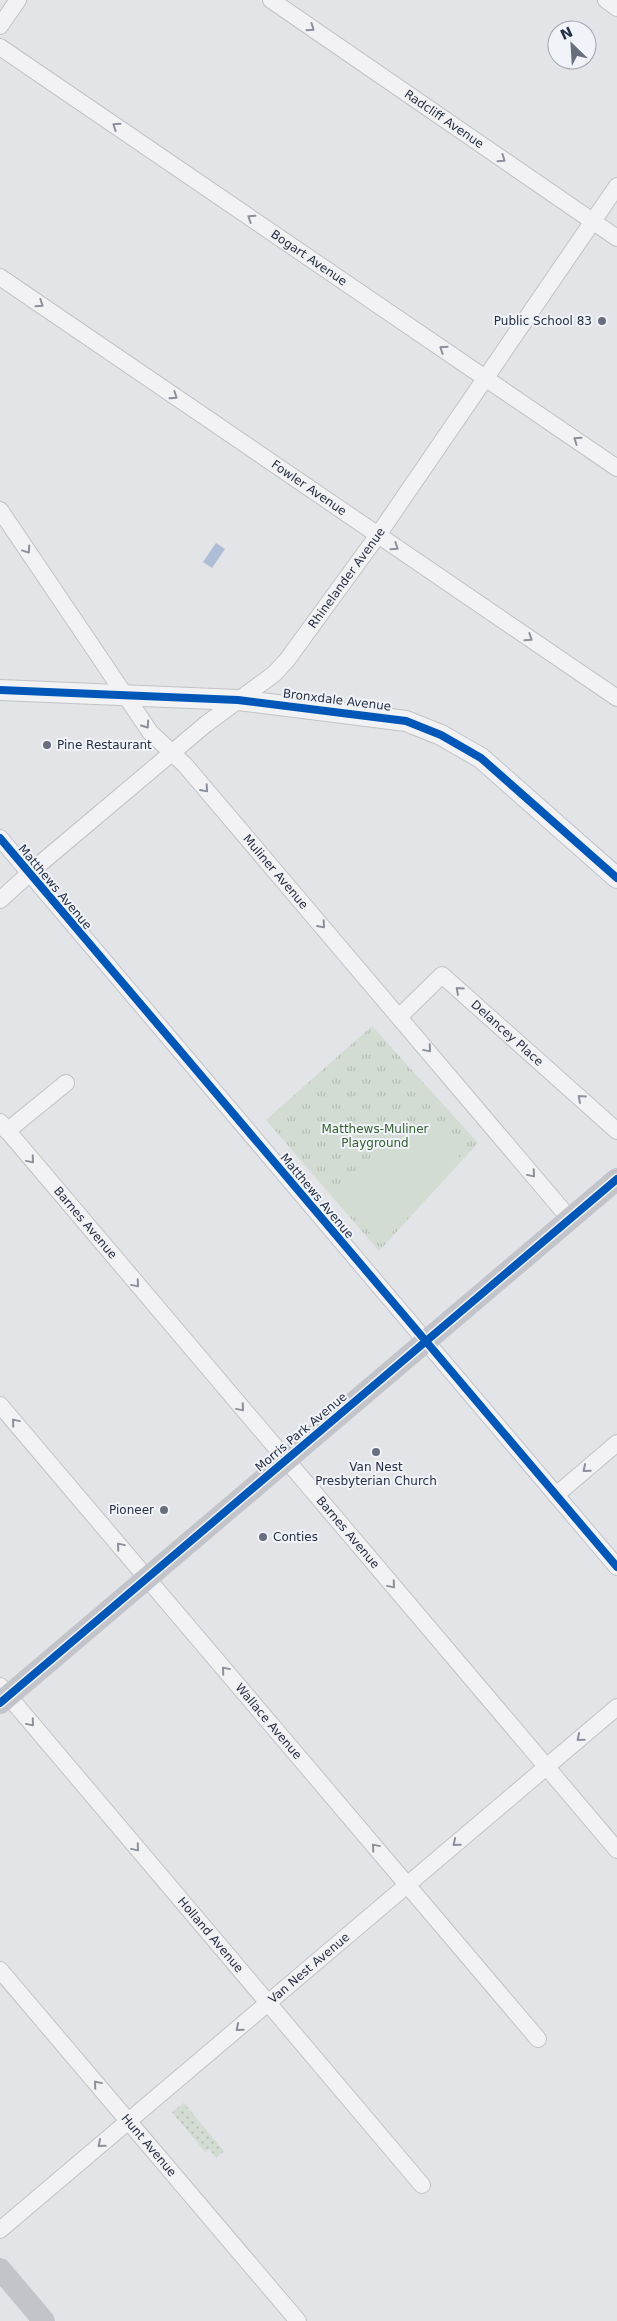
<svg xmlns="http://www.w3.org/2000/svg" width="617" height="2321" font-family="'DejaVu Sans',sans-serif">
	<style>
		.grass { fill: url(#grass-dots) }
		.park { fill: url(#park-tufts) }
		.pitch { fill: #d2dcd2 }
		.water { fill: #aebed6 }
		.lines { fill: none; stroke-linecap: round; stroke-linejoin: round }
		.minor-casing { stroke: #c1c2c6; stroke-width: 18 }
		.tertiary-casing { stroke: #c1c2c6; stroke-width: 22 }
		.minor { stroke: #f2f2f4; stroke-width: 16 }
		.tertiary { stroke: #f2f2f4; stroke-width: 20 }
		.secondary { stroke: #c3c4ca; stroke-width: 22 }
		.cycleway-casing { stroke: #f0f3f8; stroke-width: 11 }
		.cycleway { stroke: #0057b8; stroke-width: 8 }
		.oneway { stroke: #8c909c }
		.poi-dot { fill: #696e7d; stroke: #f0f3f8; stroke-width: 2 }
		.labels { text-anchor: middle; stroke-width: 4; stroke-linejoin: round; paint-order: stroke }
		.street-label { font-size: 12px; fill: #272f44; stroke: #f0f3f8 }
		.poi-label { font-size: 12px; fill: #272f44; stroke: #f0f3f8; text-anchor: end }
		.park-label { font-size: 12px; fill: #386133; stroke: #f0f3f8 }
	</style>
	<defs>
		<pattern id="grass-dots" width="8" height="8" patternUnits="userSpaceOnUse" patternTransform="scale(1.25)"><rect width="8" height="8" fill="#d2dcd2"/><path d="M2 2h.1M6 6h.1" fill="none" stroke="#b4bdb6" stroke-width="1.8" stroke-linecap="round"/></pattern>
		<pattern id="park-tufts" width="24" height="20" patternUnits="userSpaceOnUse" patternTransform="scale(1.25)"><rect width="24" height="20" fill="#d2dcd2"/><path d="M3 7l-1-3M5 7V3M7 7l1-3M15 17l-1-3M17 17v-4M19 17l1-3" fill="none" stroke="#b4bdb6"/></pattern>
	</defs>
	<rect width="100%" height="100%" fill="#e3e4e8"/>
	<!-- grass -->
	<path class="grass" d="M 184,2103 L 224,2151 L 216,2158 L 209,2149 L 205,2152 L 172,2112 Z"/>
	<!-- park -->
	<path class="park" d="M 372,1026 L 478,1143 L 379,1251 L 266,1120 Z"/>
	<!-- pitch -->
	<path class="pitch" d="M 425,1117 L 461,1159 L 380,1245 L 338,1194 Z"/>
	<!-- water -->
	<path class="water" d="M 216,543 L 225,549 L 212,568 L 203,562 Z"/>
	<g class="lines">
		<defs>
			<g id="minor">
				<path id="s1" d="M 271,0 L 617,238"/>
				<path d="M 606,0 L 617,8"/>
				<path d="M 0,26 L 18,0"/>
				<path id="s2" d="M 0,47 L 617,468"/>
				<path id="s3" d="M 0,277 L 617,698"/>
				<path id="s4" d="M 0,510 L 150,732 L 185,765 L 570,1219"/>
				<path d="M 0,838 L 617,1567"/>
				<path id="s5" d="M 0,900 L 41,863 L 206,724 L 274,674 L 287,660 L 378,535 L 617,186"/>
				<path id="s6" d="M 400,1016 L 442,975 L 617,1131"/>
				<path id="s7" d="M 0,1122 L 617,1850"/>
				<path d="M 7,1131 L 66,1083"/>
				<path id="s8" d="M 0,1405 L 538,2039"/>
				<path d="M 556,1495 L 617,1443"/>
				<path id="s9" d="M 0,1686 L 422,2185"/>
				<path id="s10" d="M 0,1970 L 298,2321"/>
				<path id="s11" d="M 0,2230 L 617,1707"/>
			</g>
			<path id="tertiary" d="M 0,690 L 238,700 L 406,721 L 441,735 L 481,758 L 617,878"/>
		</defs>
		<!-- minor casing -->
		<use href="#minor" class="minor-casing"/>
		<!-- tertiary casing -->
		<use href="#tertiary" class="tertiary-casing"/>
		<!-- minor -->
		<use href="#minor" class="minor"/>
		<!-- tertiary -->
		<use href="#tertiary" class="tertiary"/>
		<!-- secondary -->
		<path class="secondary" d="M 0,1703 L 617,1179
			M 0,2269 L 44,2321"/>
		<defs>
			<path id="cycleway" d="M 0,690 L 238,700 L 406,721 L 441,735 L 481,758 L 617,878
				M 0,838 L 617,1567
				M 0,1703 L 617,1179"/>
		</defs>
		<!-- cycleway casing -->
		<use href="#cycleway" class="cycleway-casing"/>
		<!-- cycleway -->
		<use href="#cycleway" class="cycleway"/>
	</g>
	<!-- one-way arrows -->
	<defs><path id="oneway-chevron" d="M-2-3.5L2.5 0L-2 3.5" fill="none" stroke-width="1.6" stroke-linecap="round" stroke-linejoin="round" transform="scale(1.25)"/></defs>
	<g class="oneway">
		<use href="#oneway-chevron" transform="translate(311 28) rotate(35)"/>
		<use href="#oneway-chevron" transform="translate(116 126) rotate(-146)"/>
		<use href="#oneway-chevron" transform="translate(502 159) rotate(35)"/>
		<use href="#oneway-chevron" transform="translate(251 218) rotate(-146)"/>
		<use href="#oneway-chevron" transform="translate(40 304) rotate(34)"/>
		<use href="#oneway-chevron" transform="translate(443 349) rotate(-146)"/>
		<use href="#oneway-chevron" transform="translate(174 396) rotate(34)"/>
		<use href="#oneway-chevron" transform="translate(577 440) rotate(-146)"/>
		<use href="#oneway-chevron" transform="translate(395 547) rotate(34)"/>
		<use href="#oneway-chevron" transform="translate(27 550) rotate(56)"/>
		<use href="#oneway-chevron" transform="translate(529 638) rotate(34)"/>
		<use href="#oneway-chevron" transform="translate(146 725) rotate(55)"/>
		<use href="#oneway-chevron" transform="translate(205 789) rotate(49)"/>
		<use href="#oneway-chevron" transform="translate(322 925) rotate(49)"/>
		<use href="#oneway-chevron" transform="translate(459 990) rotate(-138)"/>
		<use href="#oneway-chevron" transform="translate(428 1049) rotate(50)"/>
		<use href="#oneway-chevron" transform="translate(581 1098) rotate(-138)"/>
		<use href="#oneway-chevron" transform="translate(31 1160) rotate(50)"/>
		<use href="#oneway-chevron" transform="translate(532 1174) rotate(50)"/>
		<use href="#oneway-chevron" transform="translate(136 1284) rotate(50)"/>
		<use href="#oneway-chevron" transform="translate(241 1408) rotate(50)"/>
		<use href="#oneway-chevron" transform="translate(15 1422) rotate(-130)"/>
		<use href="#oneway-chevron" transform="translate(586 1469) rotate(140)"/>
		<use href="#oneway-chevron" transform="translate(120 1546) rotate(-130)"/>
		<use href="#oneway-chevron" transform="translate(392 1585) rotate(50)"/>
		<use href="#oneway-chevron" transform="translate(225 1670) rotate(-130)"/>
		<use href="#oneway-chevron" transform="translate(31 1723) rotate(50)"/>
		<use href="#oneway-chevron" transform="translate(580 1738) rotate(140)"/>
		<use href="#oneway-chevron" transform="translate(456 1843) rotate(140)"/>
		<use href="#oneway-chevron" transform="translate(375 1847) rotate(-130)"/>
		<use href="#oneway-chevron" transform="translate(136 1848) rotate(50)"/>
		<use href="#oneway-chevron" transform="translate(239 2028) rotate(140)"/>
		<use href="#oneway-chevron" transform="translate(97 2084) rotate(-130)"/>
		<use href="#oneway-chevron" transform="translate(101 2144) rotate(140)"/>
	</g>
	<!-- markers -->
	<g class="poi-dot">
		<circle cx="602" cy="321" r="5"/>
		<circle cx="47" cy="745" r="5"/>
		<circle cx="376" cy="1452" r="5"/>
		<circle cx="164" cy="1510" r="5"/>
		<circle cx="263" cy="1537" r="5"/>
	</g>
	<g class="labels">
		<!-- street labels -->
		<g class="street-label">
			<text dy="4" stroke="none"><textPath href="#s1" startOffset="210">Radcliff Avenue</textPath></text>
			<text dy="4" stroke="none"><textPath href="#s2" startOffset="374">Bogart Avenue</textPath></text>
			<text dy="4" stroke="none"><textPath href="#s3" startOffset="374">Fowler Avenue</textPath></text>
			<text dy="4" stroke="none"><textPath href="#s5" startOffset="476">Rhinelander Avenue</textPath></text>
			<text transform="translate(337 700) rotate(7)" y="4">Bronxdale Avenue</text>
			<text dy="4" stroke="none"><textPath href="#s4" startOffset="456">Muliner Avenue</textPath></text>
			<text transform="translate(55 887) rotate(50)" y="4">Matthews Avenue</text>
			<text dy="4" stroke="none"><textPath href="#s6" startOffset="146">Delancey Place</textPath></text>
			<text transform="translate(317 1196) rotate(50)" y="4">Matthews Avenue</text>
			<text dy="4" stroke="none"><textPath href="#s7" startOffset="132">Barnes Avenue</textPath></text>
			<text transform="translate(301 1432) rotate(-40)" y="4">Morris Park Avenue</text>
			<text dy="4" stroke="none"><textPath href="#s7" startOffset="538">Barnes Avenue</textPath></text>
			<text dy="4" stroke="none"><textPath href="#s8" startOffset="415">Wallace Avenue</textPath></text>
			<text dy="4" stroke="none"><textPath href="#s9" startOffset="326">Holland Avenue</textPath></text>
			<text dy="4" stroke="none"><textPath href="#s11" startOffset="405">Van Nest Avenue</textPath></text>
			<text dy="4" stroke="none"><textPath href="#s10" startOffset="230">Hunt Avenue</textPath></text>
		</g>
		<!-- poi labels -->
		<g class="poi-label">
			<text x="592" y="325">Public School 83</text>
			<text x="57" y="749" text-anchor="start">Pine Restaurant</text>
			<text x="376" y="1471" text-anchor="middle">Van Nest<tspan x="376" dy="14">Presbyterian Church</tspan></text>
			<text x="154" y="1514">Pioneer</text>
			<text x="273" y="1541" text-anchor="start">Conties</text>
		</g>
		<!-- park labels -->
		<g class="park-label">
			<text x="375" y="1133">Matthews-Muliner<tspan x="375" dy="14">Playground</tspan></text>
		</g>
	</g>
	<!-- north arrow -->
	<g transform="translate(572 45) rotate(335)"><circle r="24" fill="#f0f3f8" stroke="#a0a5b0"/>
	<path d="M0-4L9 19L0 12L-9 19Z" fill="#696e7d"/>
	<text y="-8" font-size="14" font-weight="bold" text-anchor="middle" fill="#272f44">N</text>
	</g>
</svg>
